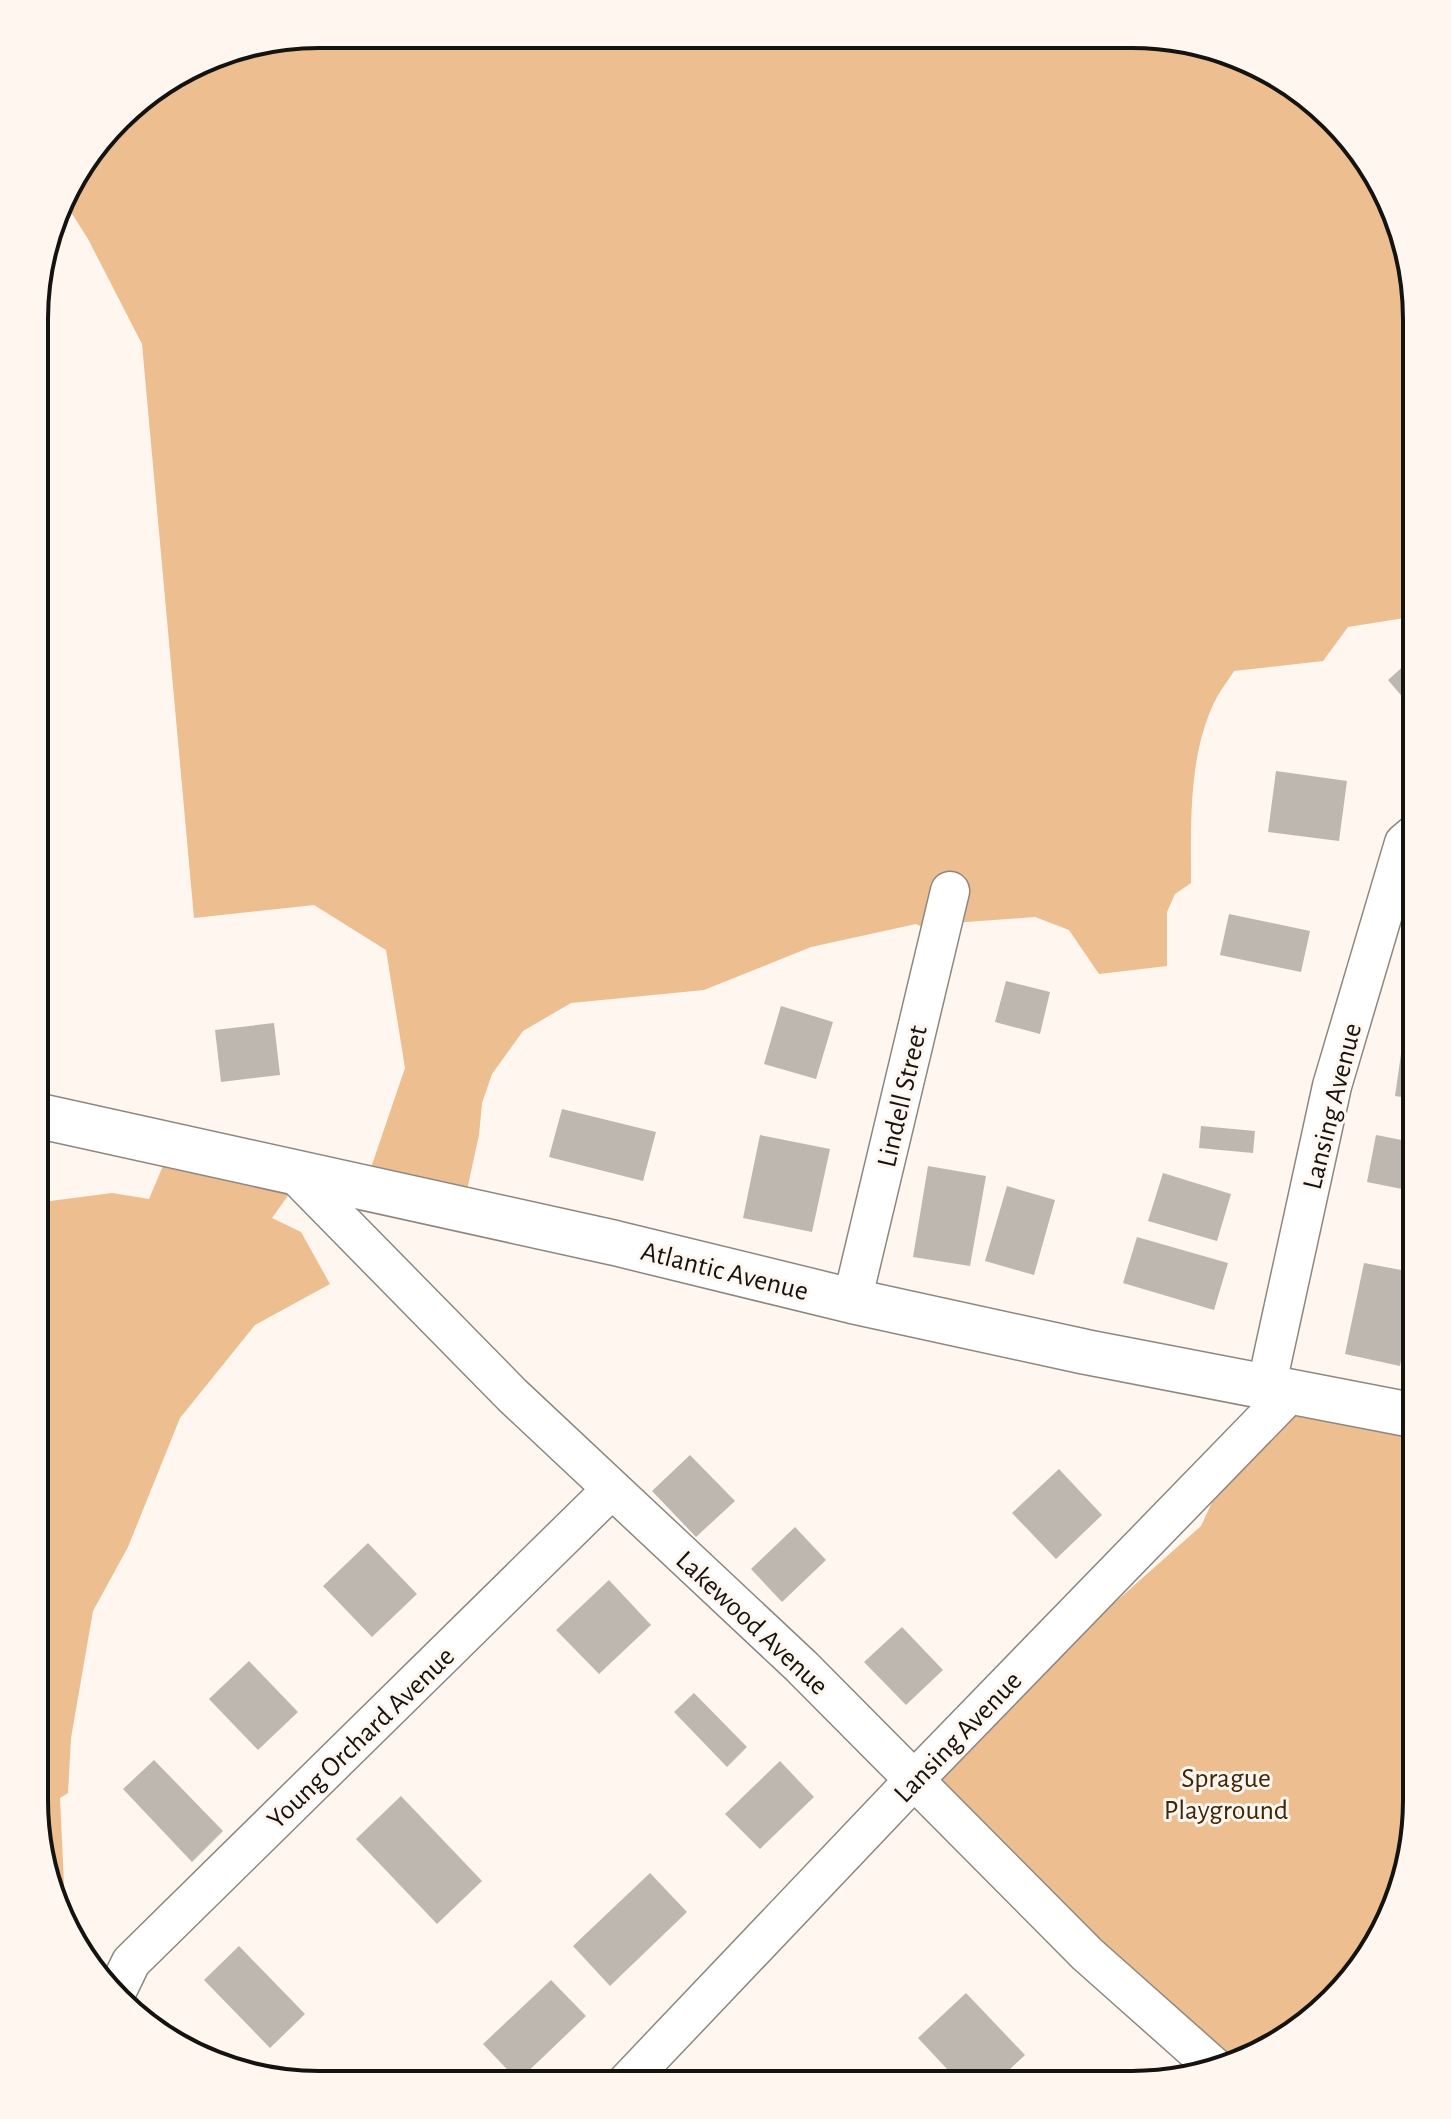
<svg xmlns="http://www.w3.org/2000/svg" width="1451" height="2119" font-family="'Alegreya Sans',sans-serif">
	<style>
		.green { fill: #ecbe90 }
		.building { fill: #beb7b0 }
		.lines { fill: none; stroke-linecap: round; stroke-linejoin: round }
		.minor-casing { stroke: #8e8780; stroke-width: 41 }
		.tertiary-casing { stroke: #8e8780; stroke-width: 47 }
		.minor { stroke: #fff; stroke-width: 38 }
		.tertiary { stroke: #fff; stroke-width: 44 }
		.labels { text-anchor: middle; stroke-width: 6; stroke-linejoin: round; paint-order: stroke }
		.street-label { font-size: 28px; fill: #151310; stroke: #fef6ef }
		.park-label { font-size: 28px; fill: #3f2607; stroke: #fef6ef }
		.rim { fill: none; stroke: #151310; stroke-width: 4 }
	</style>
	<rect width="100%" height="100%" fill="#fef6ef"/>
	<!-- green -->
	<path class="green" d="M 319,34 L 1170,37 L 1305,93 L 1388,193 L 1417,319 L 1417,616 L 1348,627 L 1323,661 L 1234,671 C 1229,679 1222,688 1217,697 C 1188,752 1191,822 1191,883 L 1175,894 L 1167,912 L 1167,966 L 1099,974 L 1069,930 L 1035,917 L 939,924 L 932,932 L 916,924 L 811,947 L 704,990 L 571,1003 L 523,1031 L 492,1074 L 482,1103 L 479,1135 L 463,1208 L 362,1194 L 405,1068 L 386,950 L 314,905 L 194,918 L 142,344 L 88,239 L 64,201 L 72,177 L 131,104 L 227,49 Z
		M 165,1161 L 299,1180 L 272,1218 L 301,1232 L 330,1284 L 255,1325 L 180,1418 L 128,1547 L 93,1611 L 71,1738 L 68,1793 L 60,1798 L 66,1928 L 34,1800 L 35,1203 L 112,1193 L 149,1199 Z
		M 1261,1396 L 1417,1418 L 1416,1819 L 1369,1959 L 1258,2056 L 1208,2067 L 914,1781 L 1201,1526 Z"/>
	<!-- building -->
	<path class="building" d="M 1417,654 L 1417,714 L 1388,680 Z
		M 1276,771 L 1347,781 L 1339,841 L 1268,832 Z
		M 1229,914 L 1310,931 L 1301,972 L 1220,955 Z
		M 1006,981 L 1050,992 L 1040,1034 L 995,1022 Z
		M 781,1006 L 833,1022 L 816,1079 L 764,1064 Z
		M 274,1023 L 280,1075 L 221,1082 L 215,1030 Z
		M 1401,1054 L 1417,1056 L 1417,1099 L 1395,1096 Z
		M 562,1109 L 656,1132 L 643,1181 L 549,1157 Z
		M 1201,1126 L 1255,1131 L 1253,1153 L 1199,1148 Z
		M 760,1135 L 830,1149 L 812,1232 L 743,1218 Z
		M 1376,1135 L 1417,1143 L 1417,1192 L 1367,1182 Z
		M 928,1166 L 986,1176 L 970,1266 L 913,1257 Z
		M 1163,1173 L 1231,1194 L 1217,1241 L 1148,1221 Z
		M 1007,1186 L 1055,1200 L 1034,1275 L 985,1261 Z
		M 1137,1237 L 1228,1263 L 1214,1310 L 1123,1283 Z
		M 1364,1263 L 1417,1273 L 1400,1366 L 1345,1354 Z
		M 690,1455 L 735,1501 L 696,1537 L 652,1491 Z
		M 1059,1469 L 1102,1515 L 1056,1559 L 1012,1513 Z
		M 795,1527 L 826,1560 L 782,1602 L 751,1569 Z
		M 368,1543 L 417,1594 L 372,1637 L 323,1586 Z
		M 609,1580 L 651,1625 L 599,1674 L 556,1630 Z
		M 902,1627 L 943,1670 L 906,1705 L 864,1662 Z
		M 249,1661 L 298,1712 L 258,1750 L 209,1699 Z
		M 694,1693 L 747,1747 L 727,1767 L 674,1712 Z
		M 154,1760 L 223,1831 L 192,1862 L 123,1789 Z
		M 780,1761 L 814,1797 L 760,1849 L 725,1814 Z
		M 401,1796 L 482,1881 L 437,1924 L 356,1839 Z
		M 650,1873 L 687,1912 L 610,1986 L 573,1946 Z
		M 239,1946 L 305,2014 L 270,2048 L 204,1980 Z
		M 551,1980 L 586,2016 L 518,2081 L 483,2044 Z
		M 966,1993 L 1025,2055 L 993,2085 L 962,2085 L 918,2038 Z"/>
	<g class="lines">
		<defs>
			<path id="minor" d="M 296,1175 L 512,1395 L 801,1666 L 1087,1954 L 1213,2066
				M 852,1301 L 950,891
				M 1266,1388 L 1332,1086 L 1404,843 L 1417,832
				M 117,1991 L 131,1962 L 612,1489
				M 625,2084 L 914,1780 L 1291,1392"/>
			<path id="tertiary" d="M 35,1115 L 615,1243 L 852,1301 L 1086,1352 L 1417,1416"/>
		</defs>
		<!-- minor casing -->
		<use href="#minor" class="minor-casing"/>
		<!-- tertiary casing -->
		<use href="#tertiary" class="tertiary-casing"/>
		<!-- minor -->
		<use href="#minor" class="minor"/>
		<!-- tertiary -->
		<use href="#tertiary" class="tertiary"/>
	</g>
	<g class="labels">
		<!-- street labels -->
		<g class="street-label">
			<text transform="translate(901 1096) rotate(-77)" y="10">Lindell Street</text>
			<text transform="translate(1331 1106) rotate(-76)" y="10">Lansing Avenue</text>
			<text transform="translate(725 1270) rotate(14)" y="10">Atlantic Avenue</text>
			<text transform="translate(753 1622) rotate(43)" y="10">Lakewood Avenue</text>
			<text transform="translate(957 1736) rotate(-46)" y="10">Lansing Avenue</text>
			<text transform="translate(360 1737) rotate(-44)" y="10">Young Orchard Avenue</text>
		</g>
		<!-- park labels -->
		<g class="park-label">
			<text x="1226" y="1787">Sprague<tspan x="1226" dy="32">Playground</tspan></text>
		</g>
	</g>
	<!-- crop -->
	<path d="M0 0H1451V2119H0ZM319 48H1132A271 271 0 0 1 1403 319V1800A271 271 0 0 1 1132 2071H319A271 271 0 0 1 48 1800V319A271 271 0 0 1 319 48Z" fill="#fef6ef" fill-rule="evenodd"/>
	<path class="rim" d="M319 48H1132A271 271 0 0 1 1403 319V1800A271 271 0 0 1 1132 2071H319A271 271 0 0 1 48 1800V319A271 271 0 0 1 319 48Z"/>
</svg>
